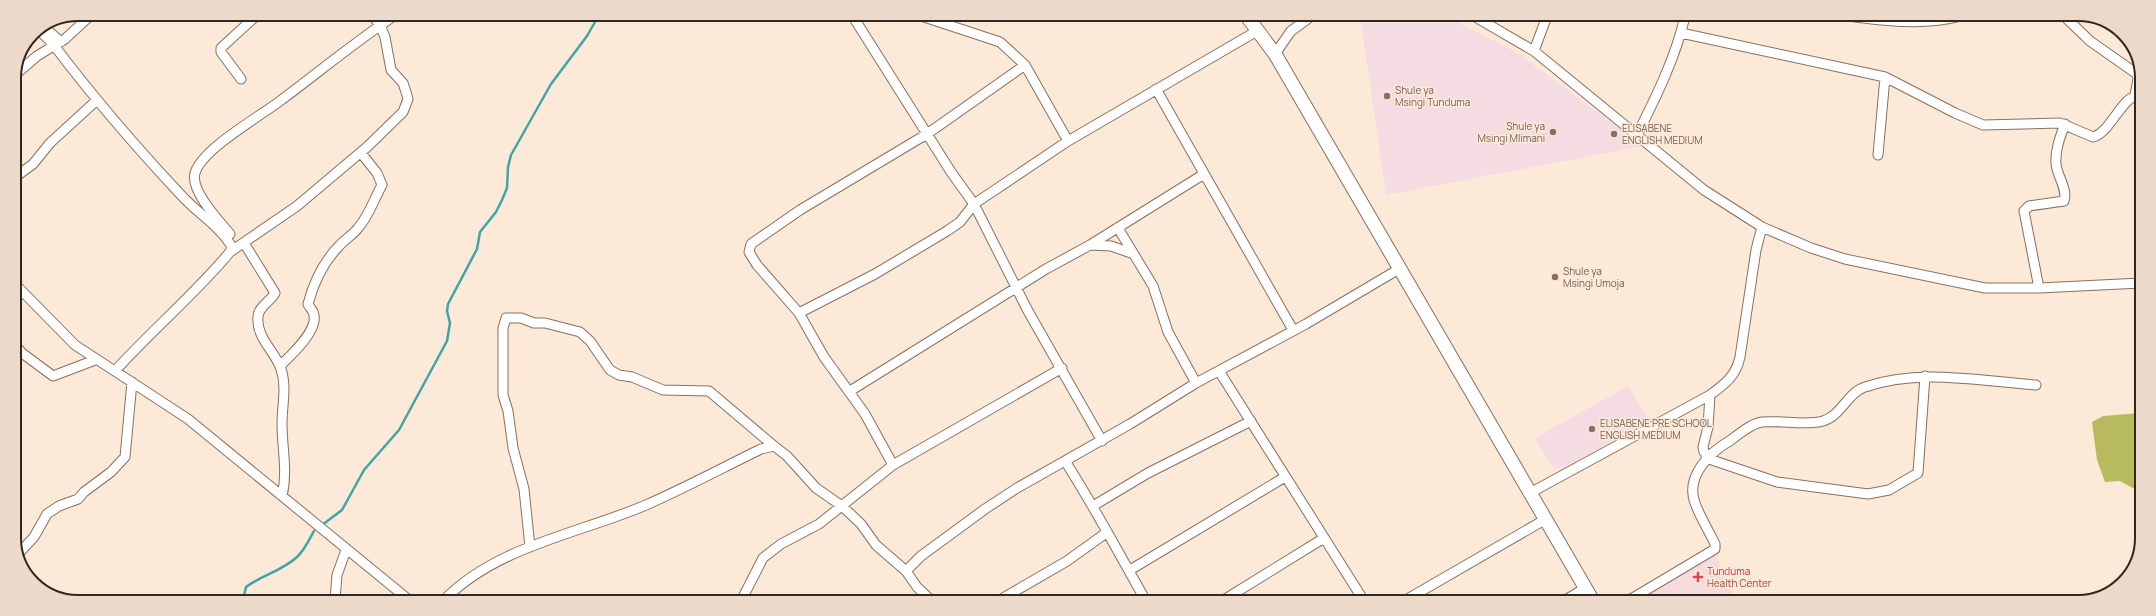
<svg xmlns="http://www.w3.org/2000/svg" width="2156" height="616" font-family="Manrope,sans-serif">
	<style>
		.education { fill: #f5dbe2 }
		.medical { fill: #f6dbde }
		.forest { fill: #b7ba5f }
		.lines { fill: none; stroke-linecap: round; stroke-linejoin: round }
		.stream { stroke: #40a5a8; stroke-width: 2.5 }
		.minor-casing { stroke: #88715e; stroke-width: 11 }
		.highway-casing { stroke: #88715e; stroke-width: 15 }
		.minor { stroke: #fff; stroke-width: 9 }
		.highway { stroke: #fff; stroke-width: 13 }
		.education-dot { fill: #8d6e63; stroke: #fde9d8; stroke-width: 1.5 }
		.health-dot { fill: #e0444e; stroke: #fde9d8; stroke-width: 1.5 }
		.labels { text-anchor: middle; stroke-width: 3; stroke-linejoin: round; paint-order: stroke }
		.education-label { font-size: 10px; fill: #785e54; stroke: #fde9d8; text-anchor: start }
		.health-label { font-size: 10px; fill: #be3a42; stroke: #fde9d8; text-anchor: start }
		.rim { fill: none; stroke: #30271f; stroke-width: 2 }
	</style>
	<rect width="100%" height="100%" fill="#fde9d8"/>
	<!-- education -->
	<path class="education" d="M 1360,15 L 1447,16 L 1519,54 L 1643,146 L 1386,195 Z
		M 1628,386 L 1649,420 L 1562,469 L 1552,467 L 1535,438 Z"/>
	<!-- medical -->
	<path class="medical" d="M 1715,553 L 1736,602 L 1627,602 Z"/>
	<!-- forest -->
	<path class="forest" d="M 2140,413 L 2140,492 L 2120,481 L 2105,482 L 2097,460 L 2092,422 L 2103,416 Z"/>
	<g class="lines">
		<!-- stream -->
		<path class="stream" d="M 322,525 L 342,510 L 364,470 L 399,430 L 447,341 L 450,323 L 447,311 L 448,304 L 477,249 L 480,232 L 496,212 L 502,200 L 507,188 L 508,167 L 511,155 L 551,84 L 587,36 L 599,15
			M 243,600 L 246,587 C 262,575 282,571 297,557 C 304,551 309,540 314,531"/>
		<defs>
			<path id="minor" d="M 852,15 L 951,172 L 974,204 L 1028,311 L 1102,441
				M 918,15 L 1000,42 L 1025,65 L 1068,141 L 1257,31
				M 1472,15 L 1534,51 L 1704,190 L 1762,227 L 1811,248 L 1845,259 L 1985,288 L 2039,288 L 2141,283
				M 1848,16 C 1886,21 1924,26 1961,16
				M 2064,16 L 2090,41 L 2137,74 L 2138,79 L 2135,95
				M 45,28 L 61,42
				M 39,30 L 53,44 C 93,97 136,147 181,195 C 197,213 220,226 232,247 L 230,252 C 195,294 152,330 115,371
				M 1681,33 L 1885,77 L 1955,113 L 1983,125 L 2060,123 L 2093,137 C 2112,132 2122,93 2142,95
				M 1534,51 L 1547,16
				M 1275,54 L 1291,31 L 1313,15
				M 16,74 L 37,56 L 65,39 L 92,14
				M 241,79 L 221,52 L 221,48 L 258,14
				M 1156,89 L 1293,330
				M 1637,135 C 1656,97 1676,57 1685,16
				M 1878,155 L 1885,77
				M 14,178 L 33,164 L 50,143 L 97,100
				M 1118,228 L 1153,286 L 1168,332 L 1196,383
				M 230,234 C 220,222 190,191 195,173 C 202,149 259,117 280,101 C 319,72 356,41 397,14
				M 244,243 L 275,293 C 270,302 258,307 258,317 C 256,338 275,351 281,369 C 287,387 282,405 282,424 C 282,449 288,471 282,496
				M 1090,245 L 1111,246 L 1131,253
				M 230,252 L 297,206 L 367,147 L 403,112 L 408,99 L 406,92 L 403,83 L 391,70 L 385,37 L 380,25 L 371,14
				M 14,283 L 75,345 L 188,419 L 409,600
				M 2039,288 L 2024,211 L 2029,206 L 2064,201 C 2068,189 2057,176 2056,164 C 2055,150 2060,137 2065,124
				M 799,313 L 875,274 L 947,231 L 960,222 L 974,204 L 1068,141
				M 14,344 L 22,353 L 53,376 L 95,360
				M 280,366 C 290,356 321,329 313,312 C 312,309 309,307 308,304 C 314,281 323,262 340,245 C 345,239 353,235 358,228 C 369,216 374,199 382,185 L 377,173 L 361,153
				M 1219,371 L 1364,601
				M 850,391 L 1046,269 L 1090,245 L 1204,174
				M 1709,455 L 1704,452 L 1703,447 L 1708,427 L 1710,395
				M 1706,458 L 1777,482 L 1868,494 L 1889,490 L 1918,473 L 1925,376
				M 1065,461 C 1094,506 1119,554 1146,601
				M 893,465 L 865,414 L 824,357 L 799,313 L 757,265 L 749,252 L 751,244 L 800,210 L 927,134 L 1025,65
				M 1530,493 L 1710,395 C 1725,384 1736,376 1740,357 L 1756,250 L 1762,227
				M 1093,506 L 1148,473 L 1251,421
				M 530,547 L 524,489 L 513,448 L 508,411 L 503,395 L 503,328 L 506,318 L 521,318 L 534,323 L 545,323 L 580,332 L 590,341 L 610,370 L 619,375 L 632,377 L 663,390 L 709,391 L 774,446
				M 19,553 L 34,537 L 47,514 L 59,506 L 78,499 L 84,492 L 111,472 L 125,457 L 132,382
				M 1130,570 L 1285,477
				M 906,571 L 921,556 L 985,509 L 1017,488 L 1130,424 L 1196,383 L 1306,324 L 1399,269
				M 335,600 L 337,575 L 346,550
				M 444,600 C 497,546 578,534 646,505 C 685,488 722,468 761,449 L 774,446 L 787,456 L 816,488 L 842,506 L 861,524 L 876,545 L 906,571 L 917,587 L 932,601
				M 741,601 L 763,558 L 781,544 L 819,524 L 893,465 L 1062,368
				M 998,601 L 1067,561 L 1106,533
				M 1222,601 L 1324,538
				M 1404,601 L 1546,519
				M 1564,601 L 1585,588
				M 1626,602 L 1715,549 L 1715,544 C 1709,531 1700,517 1695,503 C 1685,476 1710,452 1731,440 C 1739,434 1752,423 1762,422 C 1781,420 1806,426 1823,421 C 1841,416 1848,392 1865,387 C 1919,368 1979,381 2036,385"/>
			<path id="highway" d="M 1246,15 L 1275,54 L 1593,601"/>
		</defs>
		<!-- minor casing -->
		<use href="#minor" class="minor-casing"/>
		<!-- highway casing -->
		<use href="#highway" class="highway-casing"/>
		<!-- minor -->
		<use href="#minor" class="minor"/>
		<!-- highway -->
		<use href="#highway" class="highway"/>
	</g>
	<!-- markers -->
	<g class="education-dot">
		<circle cx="1387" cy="96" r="4"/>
		<circle cx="1553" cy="132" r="4"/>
		<circle cx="1614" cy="134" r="4"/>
		<circle cx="1555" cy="277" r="4"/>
		<circle cx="1592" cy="429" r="4"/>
	</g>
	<path class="health-dot" d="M1696 571h4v4h4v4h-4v4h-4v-4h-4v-4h4z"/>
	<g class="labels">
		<!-- education labels -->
		<g class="education-label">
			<text x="1395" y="94">Shule ya<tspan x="1395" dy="12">Msingi Tunduma</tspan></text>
			<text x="1545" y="130" text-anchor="end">Shule ya<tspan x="1545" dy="12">Msingi Mlimani</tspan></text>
			<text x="1622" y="132">ELISABENE<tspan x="1622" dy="12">ENGLISH MEDIUM</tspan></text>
			<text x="1563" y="275">Shule ya<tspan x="1563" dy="12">Msingi Umoja</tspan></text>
			<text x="1600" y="427">ELISABENE PRE SCHOOL<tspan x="1600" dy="12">ENGLISH MEDIUM</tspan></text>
		</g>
		<!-- health labels -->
		<g class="health-label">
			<text x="1707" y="575">Tunduma<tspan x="1707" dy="12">Health Center</tspan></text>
		</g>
	</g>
	<!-- crop -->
	<path d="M0 0H2156V616H0ZM78 21H2078A57 57 0 0 1 2135 78V538A57 57 0 0 1 2078 595H78A57 57 0 0 1 21 538V78A57 57 0 0 1 78 21Z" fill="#edd9c9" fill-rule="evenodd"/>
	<path class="rim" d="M78 21H2078A57 57 0 0 1 2135 78V538A57 57 0 0 1 2078 595H78A57 57 0 0 1 21 538V78A57 57 0 0 1 78 21Z"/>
</svg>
